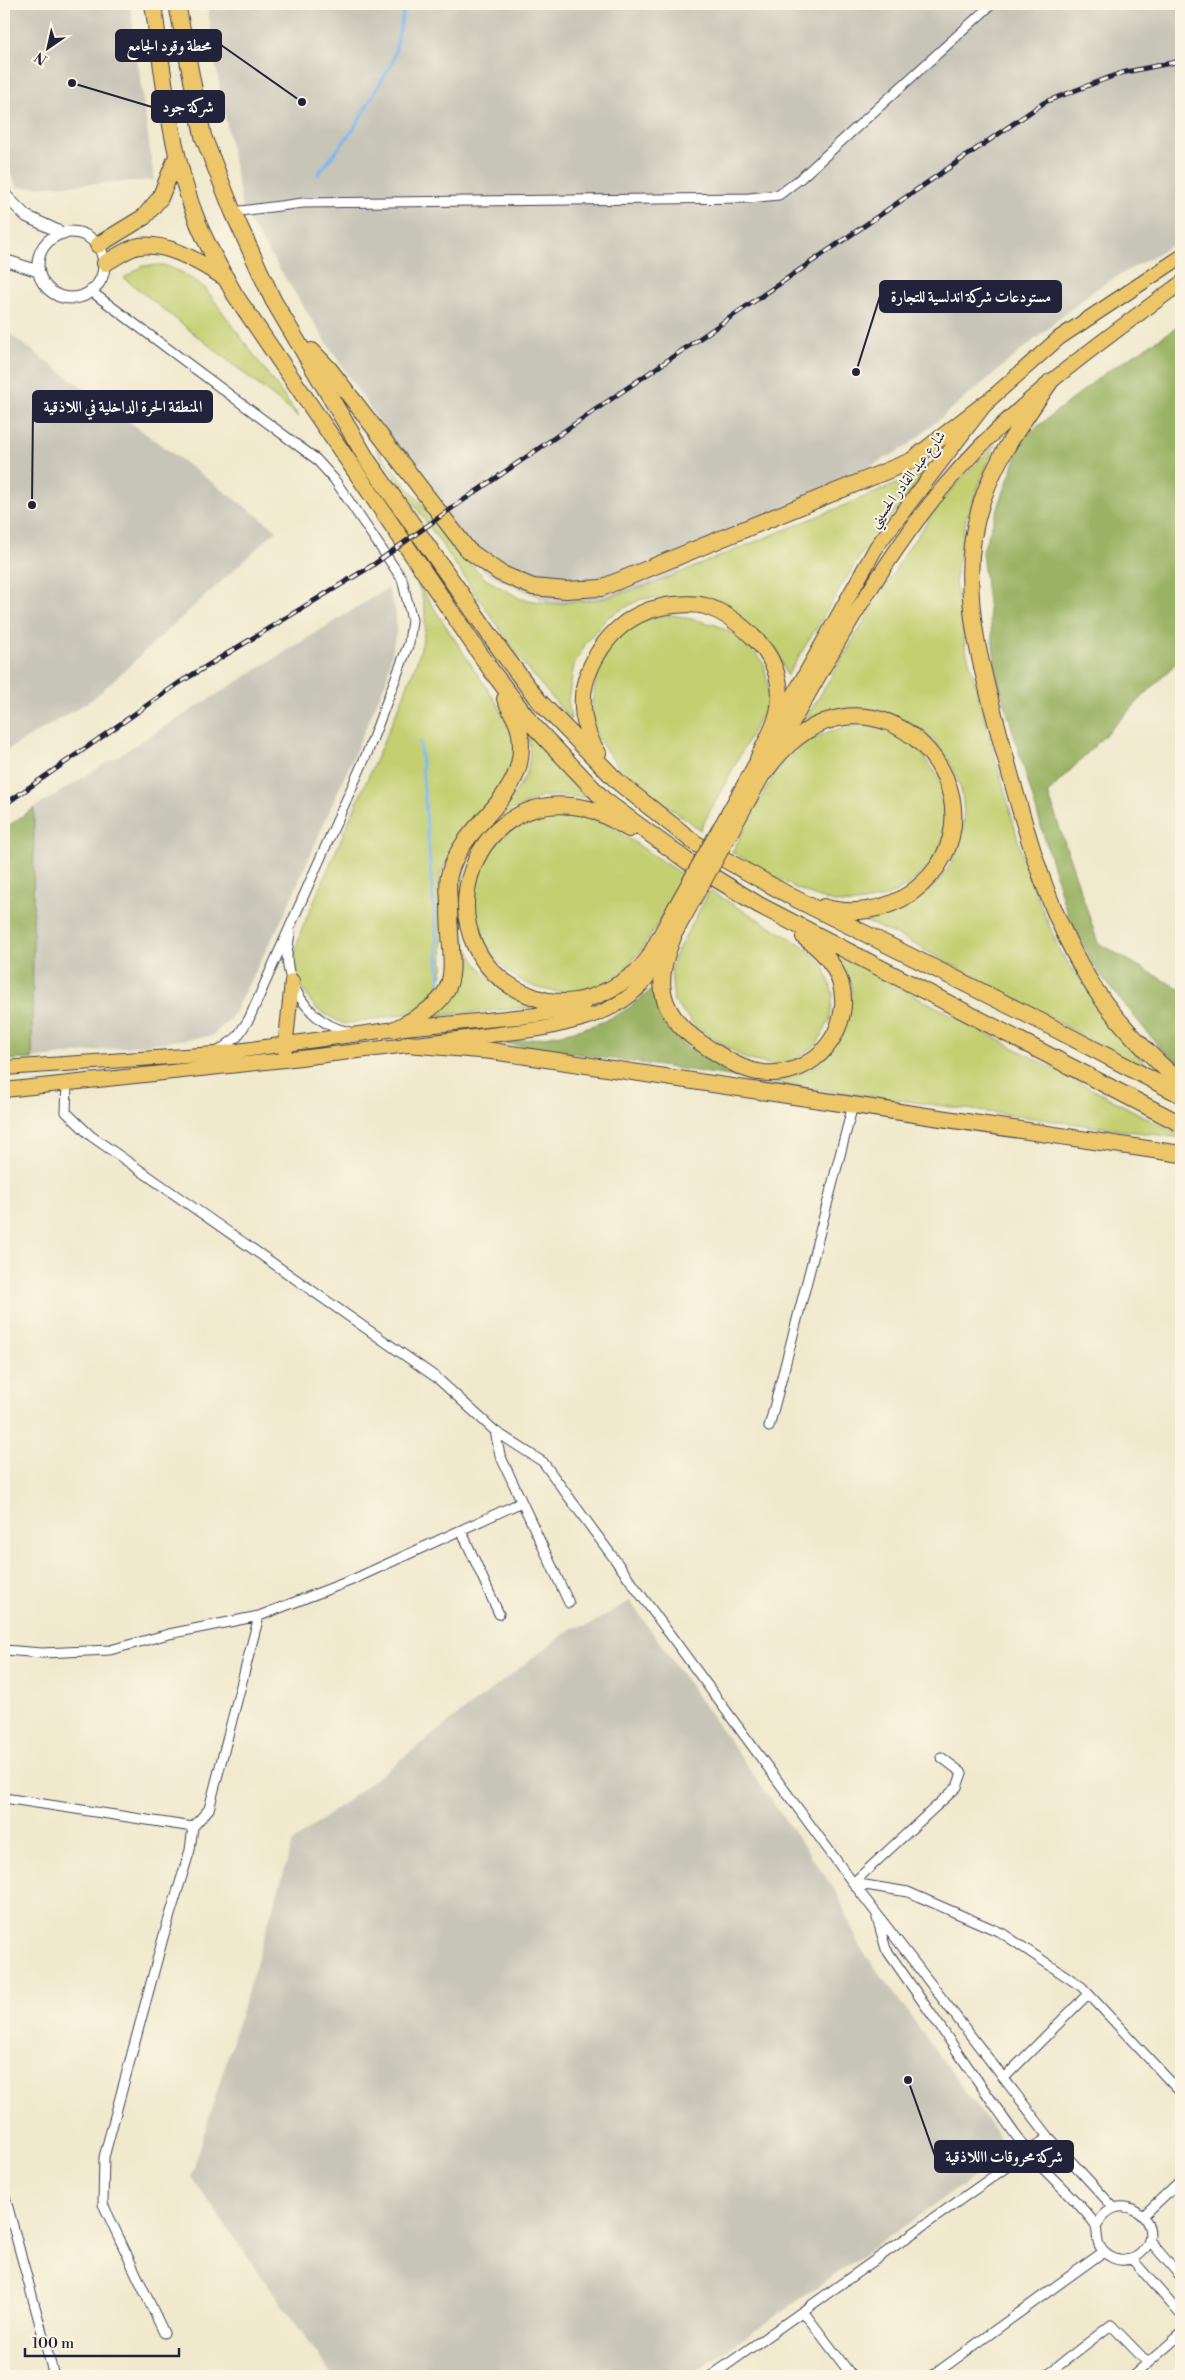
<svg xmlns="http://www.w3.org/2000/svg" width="1185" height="2380" font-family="'Libre Bodoni',Amiri,serif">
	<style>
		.industrial { fill: #c7c5b8 }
		.green { fill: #c3cf71; stroke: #727856 }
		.forest { fill: #9ab263; stroke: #5e6a4f }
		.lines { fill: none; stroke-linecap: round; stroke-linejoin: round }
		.stream { stroke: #7fb7ef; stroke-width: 3 }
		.minor-casing { stroke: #414051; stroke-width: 11 }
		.tertiary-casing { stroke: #414051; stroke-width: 13 }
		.primary-casing { stroke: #414051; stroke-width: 16 }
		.motorway-casing { stroke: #414051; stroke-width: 18 }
		.minor { stroke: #fff; stroke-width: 9 }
		.tertiary { stroke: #fff; stroke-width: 11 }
		.primary { stroke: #ecc669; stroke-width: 14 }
		.motorway { stroke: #ecc669; stroke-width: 16 }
		.rail-casing { stroke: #22223b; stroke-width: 5 }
		.rail { stroke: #fcf5e5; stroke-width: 3; stroke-dasharray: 9; stroke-linecap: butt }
		.primary-bridge-casing { stroke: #414051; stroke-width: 16; stroke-linecap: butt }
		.primary-bridge { stroke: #ecc669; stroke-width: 14 }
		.labels { text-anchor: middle; stroke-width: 4; stroke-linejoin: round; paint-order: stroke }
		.street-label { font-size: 15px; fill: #22223b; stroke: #fcf5e5 }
		.leader { fill: none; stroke: #22223b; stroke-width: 2 }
		.callout-dot { fill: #22223b; stroke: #fcf5e5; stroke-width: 2 }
		.callout { fill: #22223b; stroke: #22223b; stroke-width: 2 }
		.callout-label { font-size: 16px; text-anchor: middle; font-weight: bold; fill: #fff }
	</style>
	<rect width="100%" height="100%" fill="#fcf5e5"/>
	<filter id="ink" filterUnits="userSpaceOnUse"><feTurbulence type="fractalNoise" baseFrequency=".02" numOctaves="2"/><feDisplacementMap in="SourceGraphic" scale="10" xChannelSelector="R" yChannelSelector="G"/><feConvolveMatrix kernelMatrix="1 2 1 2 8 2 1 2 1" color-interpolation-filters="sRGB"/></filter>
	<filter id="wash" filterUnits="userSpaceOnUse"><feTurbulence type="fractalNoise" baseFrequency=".0096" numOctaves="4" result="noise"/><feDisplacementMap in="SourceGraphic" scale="20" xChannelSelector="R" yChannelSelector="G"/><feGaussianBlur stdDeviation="1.12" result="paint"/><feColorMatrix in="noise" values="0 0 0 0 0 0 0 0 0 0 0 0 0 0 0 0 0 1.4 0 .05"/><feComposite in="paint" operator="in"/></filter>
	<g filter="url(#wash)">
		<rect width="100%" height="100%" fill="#f0e9cd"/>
		<!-- industrial -->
		<path class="industrial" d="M 4,4 L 130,4 L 154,180 L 18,188 L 4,161 Z
			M 207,4 L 1181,4 L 1181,240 L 1094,290 L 906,447 L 640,592 L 567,612 L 482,570 L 354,385 L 243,212 L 219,84 Z
			M 4,330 L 277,530 L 93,699 L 4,752 Z
			M 388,588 L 396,612 L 396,632 L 386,681 L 284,915 L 231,1018 L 212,1036 L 32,1059 L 34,808 Z
			M 630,1601 L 837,1893 L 860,1947 L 1010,2152 L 690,2376 L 333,2376 L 191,2177 L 293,1842 L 572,1628 L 589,1625 Z"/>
		<!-- green -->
		<path class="green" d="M 164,265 L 183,273 L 205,288 L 299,417 L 124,278 L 143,266 Z
			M 995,444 L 966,519 L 955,581 L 965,646 L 1026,869 L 1060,952 L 1135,1053 L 1166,1081 L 901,937 L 860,919 C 875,917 890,915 904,908 C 986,866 983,754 898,717 C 880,709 859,705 839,709 C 827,711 815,717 804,722 L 907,550 L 948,493 Z
			M 376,449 L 420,502 L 454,548 L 487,580 L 521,599 L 554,604 L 602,599 L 655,583 L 928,471 L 860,556 L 787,676 L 777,650 L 742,620 L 699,596 L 641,599 L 608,617 L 587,641 L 574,665 L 568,700 L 571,720 L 526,667 Z
			M 418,584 L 498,705 L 514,738 L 516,761 L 505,783 L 458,839 L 440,874 L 443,969 L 436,996 L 411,1013 L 344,1024 L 316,1009 L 300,985 L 293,960 L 301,931 L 404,695 C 413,670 427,642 425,615 C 425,604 421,594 418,584 Z
			M 674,615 L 716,625 L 743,639 L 764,664 L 770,699 L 700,830 L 621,771 L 597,737 L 590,716 L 597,671 L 612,640 L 634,621 Z
			M 860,725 C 879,727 899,734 916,746 C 921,750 925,759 929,764 C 933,769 938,774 940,780 C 943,785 943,792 945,798 C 955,845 921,889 876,899 C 865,902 853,904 842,903 C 803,898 766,870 732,852 C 766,792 782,733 860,725 Z
			M 526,731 L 588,798 C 575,797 562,795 549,796 C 542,796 534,801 528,803 C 482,820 462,856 460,903 C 460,921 462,939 471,955 C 485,979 511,996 535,1007 L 432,1016 C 438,1012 446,1007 450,1002 C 470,975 458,931 456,901 C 455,893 452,882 454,874 C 466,824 549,793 526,731 Z
			M 555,814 L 584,816 L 610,826 L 684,876 C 667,904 645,954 619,974 C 608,982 594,987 581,990 C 494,1007 437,896 504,836 C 518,823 537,818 555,814 Z
			M 710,891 L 802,945 L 819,960 L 825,969 L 833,994 L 830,1020 L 817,1044 L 797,1059 L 772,1065 L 746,1059 L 695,1026 L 674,1002 L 671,971 L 675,955 Z
			M 834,953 L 1181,1136 L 1181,1138 L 773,1083 C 791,1078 806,1073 822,1061 C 833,1053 853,1002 851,987 C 850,975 841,963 834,953 Z"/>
		<!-- forest -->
		<path class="forest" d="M 1181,325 L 1181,658 L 1048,793 L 1098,943 L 1181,990 L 1181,1065 L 1160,1048 L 1094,967 L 1066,910 L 997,678 L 982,553 L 1023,438 L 1105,373 Z
			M 34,808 L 32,1059 L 4,1060 L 4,829 Z
			M 654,986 C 656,994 657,1004 660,1012 C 671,1043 711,1062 737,1077 L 501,1043 C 557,1036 614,1030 654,986 Z"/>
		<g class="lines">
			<!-- stream -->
			<path class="stream" d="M 318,174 L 353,130 L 393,61 L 405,4
				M 420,742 L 440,982"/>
		</g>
	</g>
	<g filter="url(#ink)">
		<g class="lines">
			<defs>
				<path id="minor" d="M 233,212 L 303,203 L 749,198 L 779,195 L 801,178 L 992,4
					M 92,292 L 316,459 L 334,479 L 402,579 L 412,620 L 409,643 L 368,751 L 249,1019 L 237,1037 L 216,1053
					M 290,933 C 289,941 287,949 287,956 C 288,992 315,1026 350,1032
					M 67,1083 L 66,1112 L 91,1136 L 437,1378 L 495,1431 L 543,1462 L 853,1883 L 908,1892 L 1002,1933 L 1082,1987 L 1181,2093
					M 769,1427 L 853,1105
					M 495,1431 L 500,1455 L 569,1603
					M 461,1530 L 499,1614
					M 4,1650 L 42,1653 L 110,1650 L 169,1634 L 259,1616 L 352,1580 L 522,1502
					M 941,1757 L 962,1773 L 957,1787 L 853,1883 L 1049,2137 L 1114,2208
					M 4,1798 L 193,1827 L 209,1809 L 259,1616
					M 877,1918 L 886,1949 C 918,1995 950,2041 982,2087 C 1000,2112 1017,2140 1038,2163 C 1056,2183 1079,2202 1095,2224 C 1099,2231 1094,2242 1104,2252 C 1109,2257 1117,2261 1124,2260 C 1132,2260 1139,2256 1144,2250 C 1167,2220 1116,2184 1097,2226
					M 1004,2078 L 1088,1994
					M 4,2193 L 54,2376
					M 1143,2216 L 1181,2180
					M 1149,2240 L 1181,2277
					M 1132,2259 L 1181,2315
					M 803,2311 L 852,2376
					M 164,2333 L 103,2204 L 104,2157 L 163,1938 L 190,1850 L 193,1827
					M 711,2376 L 1049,2137
					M 932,2376 L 1103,2252
					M 1045,2376 L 1111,2325 L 1148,2363
					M 1133,2376 L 1181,2334"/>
				<path id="tertiary" d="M 4,194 L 26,216 L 62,233
					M38 265a33 33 0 1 1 66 0a33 33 0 1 1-66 0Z
					M 4,260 L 38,271"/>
				<path id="primary" d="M 778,723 L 877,546 L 987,402 L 1059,338 L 1181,257
					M 740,792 L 763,750
					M 750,798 C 810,694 865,583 941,490 C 1009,407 1096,345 1181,283
					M 632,978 L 648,957 L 674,909
					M 285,1050 L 292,981
					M 4,1068 L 215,1054 L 395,1029 L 536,1015 L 583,1006
					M 4,1090 L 284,1060 L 540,1029 C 633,1010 642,994 686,914"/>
				<path id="motorway" d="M 153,4 C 164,77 170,154 198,223 C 208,248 222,271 235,295 L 491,670 L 532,724 L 604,800 L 687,861 L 759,905 L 1181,1124
					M 177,4 L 203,136 L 233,212 L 273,300 L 368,461 L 504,655 L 538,700 L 618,782 L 695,843 L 792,897 L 1042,1022 L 1181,1095
					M 98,245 L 144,217 L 160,198 L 177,156
					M 105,263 C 115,258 128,248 139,246 C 170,242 201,264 226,278
					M 312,351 L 330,370 L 468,550 L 500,573 L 533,587 L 566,590 L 601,588 L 911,461 L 987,402
					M 1050,382 C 1015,432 983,475 973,538 C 962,609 985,680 1003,748 C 1025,828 1045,906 1088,978 C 1112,1018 1146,1052 1181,1083
					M 598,753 C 583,731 578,699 588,674 C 603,635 632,609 674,605 C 684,604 695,603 705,606 C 722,611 739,623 752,636 C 772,654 783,680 779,707 C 777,725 765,743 758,759
					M 765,772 C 869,625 1031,805 911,893 C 887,910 852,916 824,907
					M 629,829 C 615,821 601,812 585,808 C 464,782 416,955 534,997 C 572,1011 609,994 639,970
					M 673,937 C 666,955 660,972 663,992 C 668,1019 688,1035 710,1049 C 725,1058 740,1069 758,1072 C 800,1080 839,1049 843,1006 C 845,976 827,953 804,937
					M 395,1029 C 470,993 449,976 449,905 C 449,896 447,884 449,875 C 463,819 530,800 520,734 C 519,723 510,710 505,699
					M 407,1044 L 492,1051 L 1181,1154"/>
			</defs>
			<!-- minor casing -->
			<use href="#minor" class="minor-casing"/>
			<!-- tertiary casing -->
			<use href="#tertiary" class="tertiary-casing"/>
			<!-- primary casing -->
			<use href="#primary" class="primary-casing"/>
			<!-- motorway casing -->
			<use href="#motorway" class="motorway-casing"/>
			<!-- minor -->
			<use href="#minor" class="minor"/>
			<!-- tertiary -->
			<use href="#tertiary" class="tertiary"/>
			<!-- primary -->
			<use href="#primary" class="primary"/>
			<!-- motorway -->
			<use href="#motorway" class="motorway"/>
			<defs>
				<path id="rail" d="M 4,805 L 179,683 L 373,565 L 452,508 L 1045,102 L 1121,73 L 1181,61"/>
			</defs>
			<!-- rail casing -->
			<use href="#rail" class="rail-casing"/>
			<!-- rail -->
			<use href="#rail" class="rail"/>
			<defs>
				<path id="primary-bridge" d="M 674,909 L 740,792
					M 686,914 L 750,798"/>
			</defs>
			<!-- primary-bridge casing -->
			<use href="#primary-bridge" class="primary-bridge-casing"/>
			<!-- primary-bridge -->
			<use href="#primary-bridge" class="primary-bridge"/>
		</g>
	</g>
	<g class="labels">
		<!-- street labels -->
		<g class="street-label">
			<text transform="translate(907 479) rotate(-53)" y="5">شارع عبد القادر الحسيني</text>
		</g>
	</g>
	<!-- callouts -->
	<path class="leader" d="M302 102L221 45M72 83L152 107M856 372L880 296M32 505L33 407M908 2080L935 2156"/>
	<g class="callout-dot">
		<circle cx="302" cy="102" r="5"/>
		<circle cx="72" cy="83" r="5"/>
		<circle cx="856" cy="372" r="5"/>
		<circle cx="32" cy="505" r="5"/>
		<circle cx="908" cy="2080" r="5"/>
	</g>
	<g class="callout">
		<rect x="116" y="30" width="105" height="31" rx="5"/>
		<rect x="152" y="91" width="72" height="31" rx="5"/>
		<rect x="880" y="281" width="181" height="31" rx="5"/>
		<rect x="33" y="391" width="179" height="31" rx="5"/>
		<rect x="935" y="2141" width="138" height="31" rx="5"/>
	</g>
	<g class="callout-label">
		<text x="169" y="51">محطة وقود الجامع</text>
		<text x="188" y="112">شركة جود</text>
		<text x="971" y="302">مستودعات شركة اندلسية للتجارة</text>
		<text x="123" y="412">المنطقة الحرة الداخلية في اللاذقية</text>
		<text x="1004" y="2162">شركة محروقات االلاذقية</text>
	</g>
	<!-- margin -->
	<rect width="1185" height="2380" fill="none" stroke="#fcf5e5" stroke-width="20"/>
	<!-- north arrow -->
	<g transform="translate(48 48) rotate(214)" stroke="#fcf5e5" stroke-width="4" paint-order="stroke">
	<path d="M0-4L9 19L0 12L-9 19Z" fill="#22223b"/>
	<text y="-8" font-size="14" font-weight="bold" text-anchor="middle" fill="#22223b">N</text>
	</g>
	<!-- scale -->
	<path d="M25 2348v8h154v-8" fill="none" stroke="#22223b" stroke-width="2.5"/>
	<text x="32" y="2348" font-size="15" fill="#22223b" stroke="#fcf5e5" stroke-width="4" paint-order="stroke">100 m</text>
</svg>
